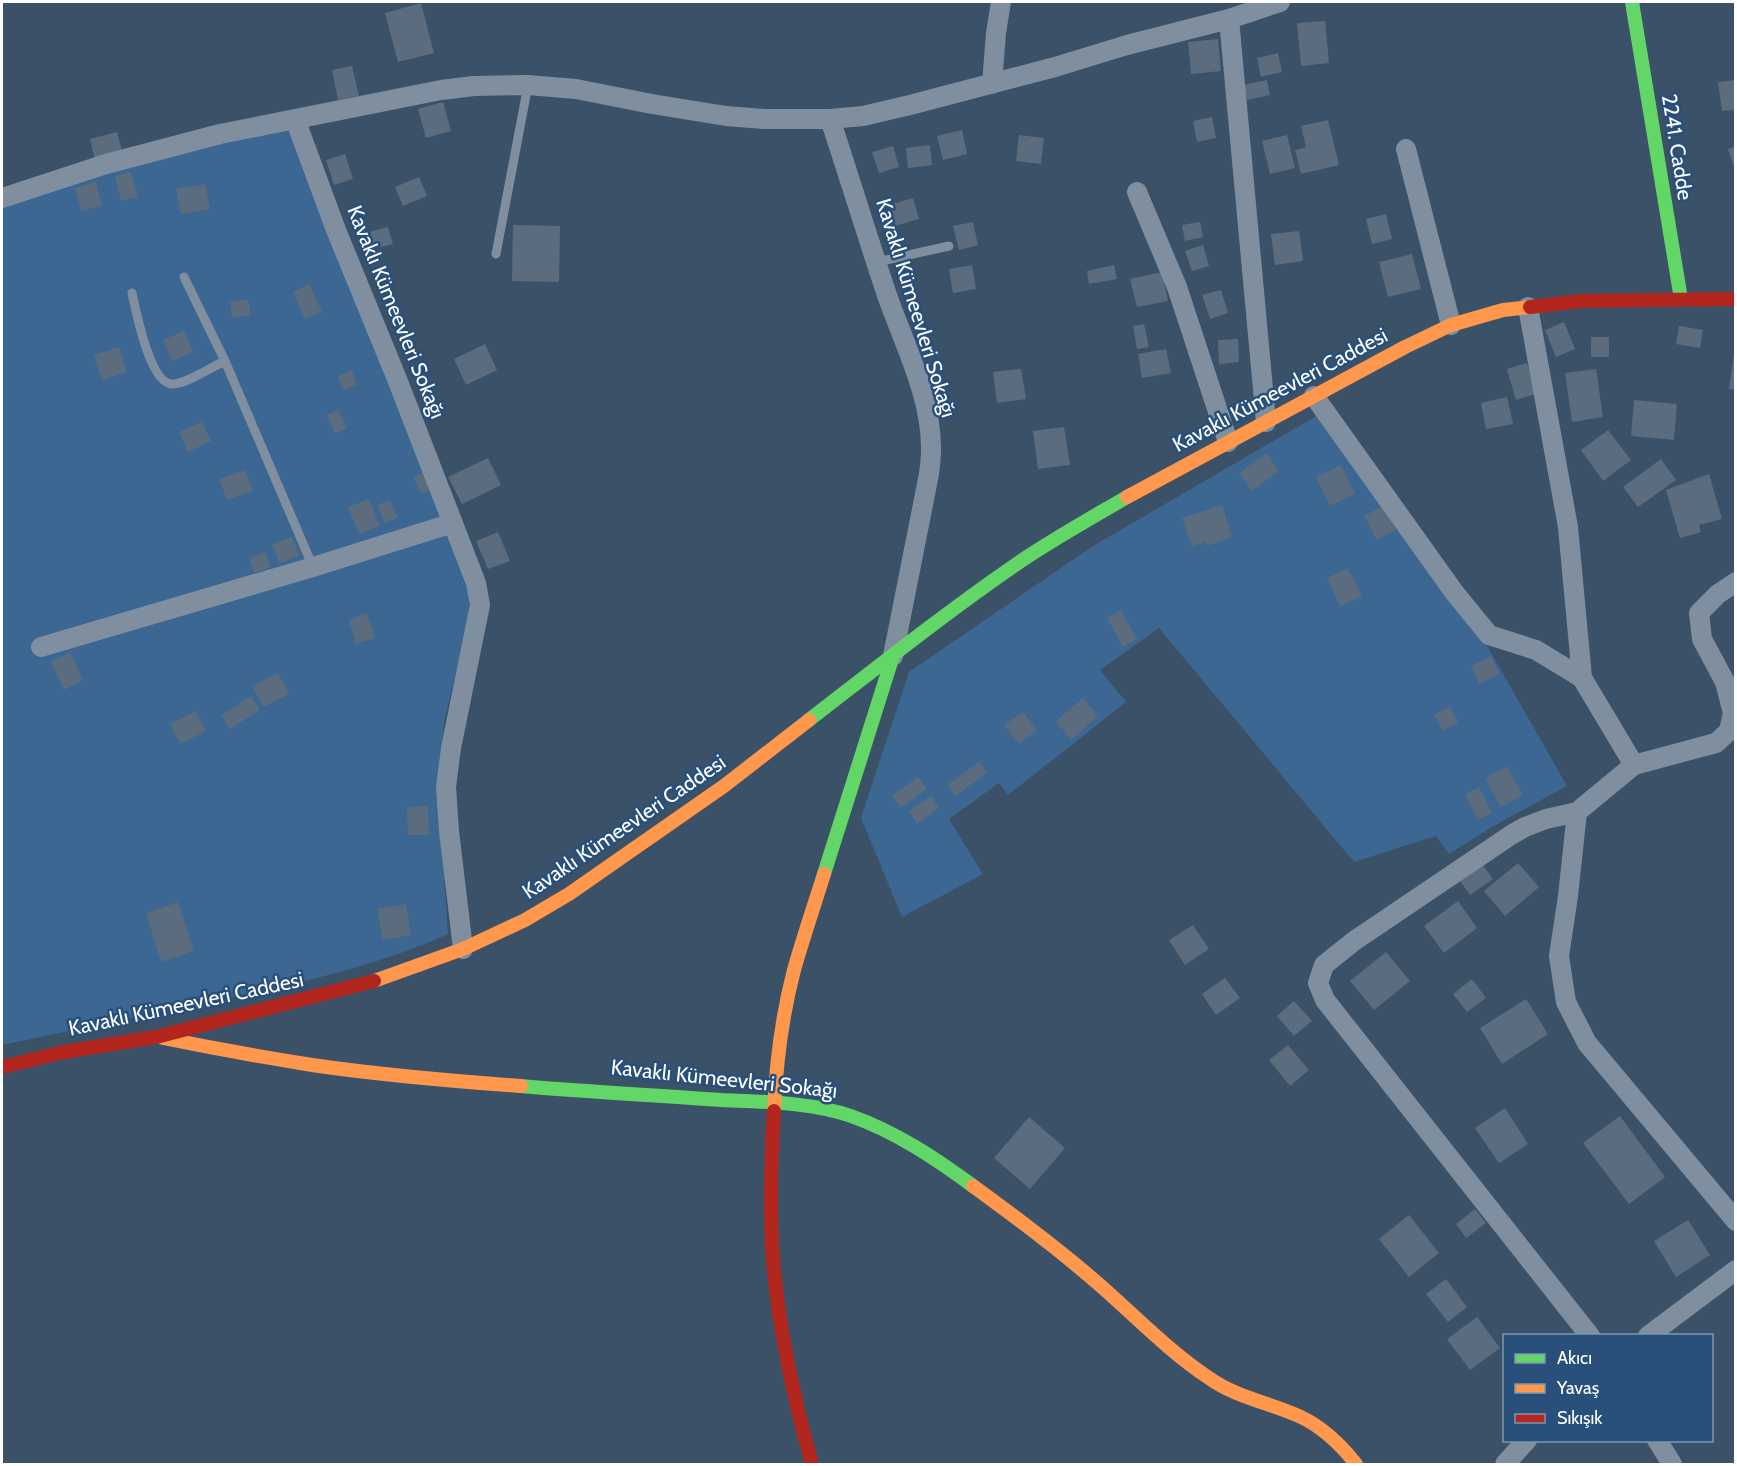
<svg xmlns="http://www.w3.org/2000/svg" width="1737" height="1466" font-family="Cabin,sans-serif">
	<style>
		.green { fill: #3b6792 }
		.building { fill: #5b6c7f }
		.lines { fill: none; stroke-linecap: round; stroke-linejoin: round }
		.lane { stroke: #7f8f9f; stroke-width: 9 }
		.street { stroke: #7f8f9f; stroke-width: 20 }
		.fast { stroke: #63d668; stroke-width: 14 }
		.slow { stroke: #ff974d; stroke-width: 14 }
		.jam { stroke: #b3261e; stroke-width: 14 }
		.labels { text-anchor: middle; stroke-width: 5; stroke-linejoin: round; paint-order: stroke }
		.street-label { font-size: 21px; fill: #fff; stroke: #28507b }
	</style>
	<rect width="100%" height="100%" fill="#3b5168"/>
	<!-- green -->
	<path class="green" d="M 289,129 L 467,584 L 470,601 L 467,629 L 445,718 L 439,763 L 439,805 L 448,934 C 380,965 307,981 234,997 C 157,1013 79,1029 2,1045 L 2,204 L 159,155 Z
		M 1318,415 L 1486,644 L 1567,786 L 1490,828 L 1449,854 L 1436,836 L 1354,862 L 1159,628 L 1100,670 L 1126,702 L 1008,795 L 999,783 L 949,819 L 983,874 L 902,917 L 861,818 L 909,672 L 1093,546 Z"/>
	<!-- building -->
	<path class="building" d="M 421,3 L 434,53 L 398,62 L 385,13 Z
		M 1325,21 L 1329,63 L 1301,66 L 1297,23 Z
		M 1218,39 L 1221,71 L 1191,74 L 1188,42 Z
		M 1278,53 L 1282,72 L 1261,77 L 1257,58 Z
		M 352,66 L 359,96 L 338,100 L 332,70 Z
		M 1267,80 L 1270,95 L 1247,100 L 1244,85 Z
		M 1736,80 L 1736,110 L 1722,111 L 1718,82 Z
		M 443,102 L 451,131 L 426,138 L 418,109 Z
		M 1212,117 L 1216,138 L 1197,142 L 1193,121 Z
		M 1328,120 L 1339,165 L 1301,174 L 1295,150 L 1306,147 L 1301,126 Z
		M 962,130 L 967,154 L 943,160 L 937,136 Z
		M 117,132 L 123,154 L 95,161 L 90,139 Z
		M 1019,135 L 1044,138 L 1041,164 L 1016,161 Z
		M 1287,135 L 1295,168 L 1270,174 L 1262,141 Z
		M 930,145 L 932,165 L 908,168 L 906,148 Z
		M 893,146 L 899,167 L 879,173 L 872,152 Z
		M 1736,146 L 1736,170 L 1735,170 L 1728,149 Z
		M 345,154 L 353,179 L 334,185 L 326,160 Z
		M 131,172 L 138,197 L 121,201 L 115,176 Z
		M 419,177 L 427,196 L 403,206 L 395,187 Z
		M 96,182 L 102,205 L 81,211 L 75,188 Z
		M 205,184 L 210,209 L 181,214 L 176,189 Z
		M 913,198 L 919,219 L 895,226 L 889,205 Z
		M 1386,214 L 1392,239 L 1372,244 L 1366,219 Z
		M 973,222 L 978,245 L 959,250 L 953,226 Z
		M 1200,222 L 1203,237 L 1185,241 L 1182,225 Z
		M 513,225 L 560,226 L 559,282 L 512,281 Z
		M 388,227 L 393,244 L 366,251 L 361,234 Z
		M 1299,231 L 1303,261 L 1275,265 L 1271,234 Z
		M 1203,245 L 1209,266 L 1192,271 L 1185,251 Z
		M 1412,254 L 1421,289 L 1388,297 L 1379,262 Z
		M 972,265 L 976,289 L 953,293 L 949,269 Z
		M 1114,265 L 1117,279 L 1089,284 L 1087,271 Z
		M 1162,272 L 1168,301 L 1137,307 L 1130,279 Z
		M 309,284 L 322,312 L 305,319 L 293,292 Z
		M 1221,290 L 1228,313 L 1210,319 L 1202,295 Z
		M 248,299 L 251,315 L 232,318 L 230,302 Z
		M 1564,322 L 1575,349 L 1556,357 L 1545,330 Z
		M 1144,324 L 1149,347 L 1137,349 L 1133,326 Z
		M 1679,326 L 1703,330 L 1700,348 L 1676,344 Z
		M 184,331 L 193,352 L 172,361 L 163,340 Z
		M 1591,337 L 1609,337 L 1609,357 L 1591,357 Z
		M 1238,339 L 1239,362 L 1219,364 L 1218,340 Z
		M 485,344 L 497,370 L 466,385 L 454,359 Z
		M 119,347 L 127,372 L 102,380 L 94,355 Z
		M 1166,349 L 1171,373 L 1142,378 L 1138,354 Z
		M 1734,354 L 1736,354 L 1736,390 L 1729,389 Z
		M 1527,363 L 1536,394 L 1516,400 L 1507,369 Z
		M 1021,369 L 1026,399 L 997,403 L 993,372 Z
		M 1596,369 L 1603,417 L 1572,422 L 1565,373 Z
		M 352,371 L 357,386 L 343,390 L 338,376 Z
		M 1507,397 L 1513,424 L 1486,429 L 1481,403 Z
		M 1634,400 L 1677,404 L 1674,440 L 1631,436 Z
		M 338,410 L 347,428 L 335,434 L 327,415 Z
		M 202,422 L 211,441 L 188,452 L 179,432 Z
		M 1064,427 L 1070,465 L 1038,469 L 1033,431 Z
		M 1608,430 L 1631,460 L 1603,481 L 1581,450 Z
		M 1266,453 L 1279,471 L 1252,491 L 1239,473 Z
		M 488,458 L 501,485 L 462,504 L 448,477 Z
		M 1661,459 L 1676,480 L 1638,507 L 1623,487 Z
		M 1341,465 L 1355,494 L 1330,506 L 1316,477 Z
		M 245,470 L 253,491 L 227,500 L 219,479 Z
		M 427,471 L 435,488 L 421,494 L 413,477 Z
		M 1709,474 L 1722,519 L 1699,525 L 1701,532 L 1680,538 L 1666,490 Z
		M 369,499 L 380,526 L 359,534 L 348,507 Z
		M 390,500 L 398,518 L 385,523 L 377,505 Z
		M 1222,505 L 1232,537 L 1207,546 L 1205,542 L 1192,547 L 1182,518 Z
		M 1383,506 L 1396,530 L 1377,540 L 1364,516 Z
		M 498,532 L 510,561 L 488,569 L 476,541 Z
		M 292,537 L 299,556 L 279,563 L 272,544 Z
		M 265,552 L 271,567 L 254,573 L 249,558 Z
		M 1348,568 L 1362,596 L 1340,606 L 1327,578 Z
		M 1121,610 L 1137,639 L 1123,647 L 1107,618 Z
		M 367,613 L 375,638 L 356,644 L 349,620 Z
		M 70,652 L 83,680 L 64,690 L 51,662 Z
		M 1491,656 L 1500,674 L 1479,684 L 1471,666 Z
		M 278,673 L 289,694 L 264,707 L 252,686 Z
		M 251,696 L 260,710 L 230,729 L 221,715 Z
		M 1083,698 L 1098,716 L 1071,740 L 1056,721 Z
		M 1450,706 L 1458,723 L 1443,731 L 1434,715 Z
		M 196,711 L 206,731 L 180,744 L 170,724 Z
		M 1023,712 L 1037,730 L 1019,744 L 1004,725 Z
		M 979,762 L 987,773 L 955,796 L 947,785 Z
		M 1507,766 L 1523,795 L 1501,807 L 1485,778 Z
		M 918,777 L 927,789 L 901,808 L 892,796 Z
		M 1479,787 L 1492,813 L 1478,820 L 1465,795 Z
		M 931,796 L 939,808 L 917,824 L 909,811 Z
		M 428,806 L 429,835 L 408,835 L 407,807 Z
		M 1518,863 L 1539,887 L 1505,916 L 1484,891 Z
		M 1482,864 L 1493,879 L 1470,895 L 1460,881 Z
		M 1458,901 L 1477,928 L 1444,953 L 1424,926 Z
		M 178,902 L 194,951 L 161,962 L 146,913 Z
		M 406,904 L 411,935 L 383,940 L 377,909 Z
		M 1193,925 L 1209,949 L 1185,965 L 1169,940 Z
		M 1386,952 L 1410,981 L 1374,1010 L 1350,981 Z
		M 1225,978 L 1240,998 L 1216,1015 L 1202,994 Z
		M 1472,979 L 1486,998 L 1467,1012 L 1453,994 Z
		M 1526,999 L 1548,1034 L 1502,1064 L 1480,1028 Z
		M 1294,1001 L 1312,1021 L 1294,1036 L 1277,1016 Z
		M 1288,1045 L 1309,1070 L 1290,1086 L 1269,1060 Z
		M 1505,1108 L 1528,1144 L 1499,1163 L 1475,1128 Z
		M 1620,1116 L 1665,1177 L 1629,1204 L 1583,1143 Z
		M 1029,1117 L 1065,1148 L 1030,1189 L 994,1158 Z
		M 1475,1209 L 1486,1223 L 1466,1238 L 1456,1224 Z
		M 1409,1215 L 1439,1253 L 1409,1277 L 1379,1239 Z
		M 1688,1220 L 1710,1255 L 1676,1277 L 1654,1241 Z
		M 1446,1279 L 1467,1307 L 1448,1322 L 1426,1294 Z
		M 1477,1317 L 1500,1348 L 1470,1370 L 1447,1339 Z"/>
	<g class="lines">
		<!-- lane -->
		<path class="lane" d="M 496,254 L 528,85
			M 877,262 L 949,246
			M 184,277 L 225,361 L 313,567
			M 132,293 C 136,311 150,385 173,384 C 188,383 211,367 225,361"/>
		<!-- street -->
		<path class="street" d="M 1229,19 L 1266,422
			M 992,84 L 996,33 L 1001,2
			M 295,119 L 336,230 L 397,379 L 476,583 L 480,605 L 451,748 L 446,787 L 449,831 L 463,949
			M 830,119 C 850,179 868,239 888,298 C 905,346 932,398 931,451 C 931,458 930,466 929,474 L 893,656
			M 1406,149 L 1451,325
			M 1137,192 L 1177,287 L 1228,442
			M 2,198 L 106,164 L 220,134 L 441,90 L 474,86 L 528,85 L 576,89 L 652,104 L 726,116 L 764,119 L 830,119 L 863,116 L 910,105 L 1055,67 L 1127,45 L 1229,19 L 1280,2
			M 1528,307 L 1568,527 L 1582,678 L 1634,765
			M 1314,396 L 1454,592 L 1489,635 L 1536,650 L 1582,678
			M 41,647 L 313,567 L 453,523
			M 1577,812 L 1568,896 L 1559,956 L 1566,1002 L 1587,1043 L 1736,1221
			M 1590,1336 L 1325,1000 L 1318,983 L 1324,965 L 1354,941 L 1511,835 L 1525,827 L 1546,819 L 1577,812 L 1634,765 L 1716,743 L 1729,731 L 1733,713 L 1725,682 L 1702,639 L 1699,613 L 1718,594 L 1736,582
			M 1648,1336 L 1736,1270
			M 1657,1440 L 1672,1464
			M 1505,1464 L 1527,1440"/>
		<!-- fast -->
		<path class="fast" d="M 1632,2 L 1681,299
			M 809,720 C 879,666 948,611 1021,561 C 1055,538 1091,518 1127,497
			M 824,874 L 893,656
			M 521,1086 C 588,1092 654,1095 721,1100 C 764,1102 810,1102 851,1116 C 896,1132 935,1158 973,1186"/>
		<!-- slow -->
		<path class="slow" d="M 1127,497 L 1405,347 L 1451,325 L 1503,310 L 1530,307
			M 374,981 L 463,949 L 525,920 L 569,894 L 724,786 L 809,720
			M 163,1038 C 212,1048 262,1057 312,1065 C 381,1075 451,1081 521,1086
			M 774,1111 C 776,1064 782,1016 794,970 C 803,938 814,906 824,874
			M 973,1186 C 1017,1218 1061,1251 1102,1287 C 1137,1318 1170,1352 1209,1378 C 1237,1398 1271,1403 1301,1417 C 1324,1428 1341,1445 1356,1464"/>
		<!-- jam -->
		<path class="jam" d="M 1530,307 L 1582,301 L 1736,299
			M 2,1067 L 64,1052 L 156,1037 L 374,981
			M 774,1111 C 771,1155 770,1200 772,1244 C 776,1318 792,1392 812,1464"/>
	</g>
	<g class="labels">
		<!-- street labels -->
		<g class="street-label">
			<text transform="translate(1677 147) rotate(81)" y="7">2241. Cadde</text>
			<text transform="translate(916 308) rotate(73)" y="7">Kavaklı Kümeevleri Sokağı</text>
			<text transform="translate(396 312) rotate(68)" y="7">Kavaklı Kümeevleri Sokağı</text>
			<text transform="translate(1280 390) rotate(-28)" y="7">Kavaklı Kümeevleri Caddesi</text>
			<text transform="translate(624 827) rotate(-34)" y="7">Kavaklı Kümeevleri Caddesi</text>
			<text transform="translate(186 1004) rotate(-12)" y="7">Kavaklı Kümeevleri Caddesi</text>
			<text transform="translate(724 1079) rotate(6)" y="7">Kavaklı Kümeevleri Sokağı</text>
		</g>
	</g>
	<!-- border -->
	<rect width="1737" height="1466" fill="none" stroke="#ffffff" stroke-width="6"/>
	<!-- legend -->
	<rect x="1503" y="1334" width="210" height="108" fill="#28507b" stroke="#7e96b0" stroke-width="1.5"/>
	<rect x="1515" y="1354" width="30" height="9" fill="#63d668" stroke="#7e96b0" stroke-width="1.5"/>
	<text x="1557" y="1364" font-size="18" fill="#ffffff">Akıcı</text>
	<rect x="1515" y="1384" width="30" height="9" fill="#ff974d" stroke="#7e96b0" stroke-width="1.5"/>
	<text x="1557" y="1394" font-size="18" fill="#ffffff">Yavaş</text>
	<rect x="1515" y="1414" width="30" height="9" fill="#b3261e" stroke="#7e96b0" stroke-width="1.5"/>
	<text x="1557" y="1424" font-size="18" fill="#ffffff">Sıkışık</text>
</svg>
